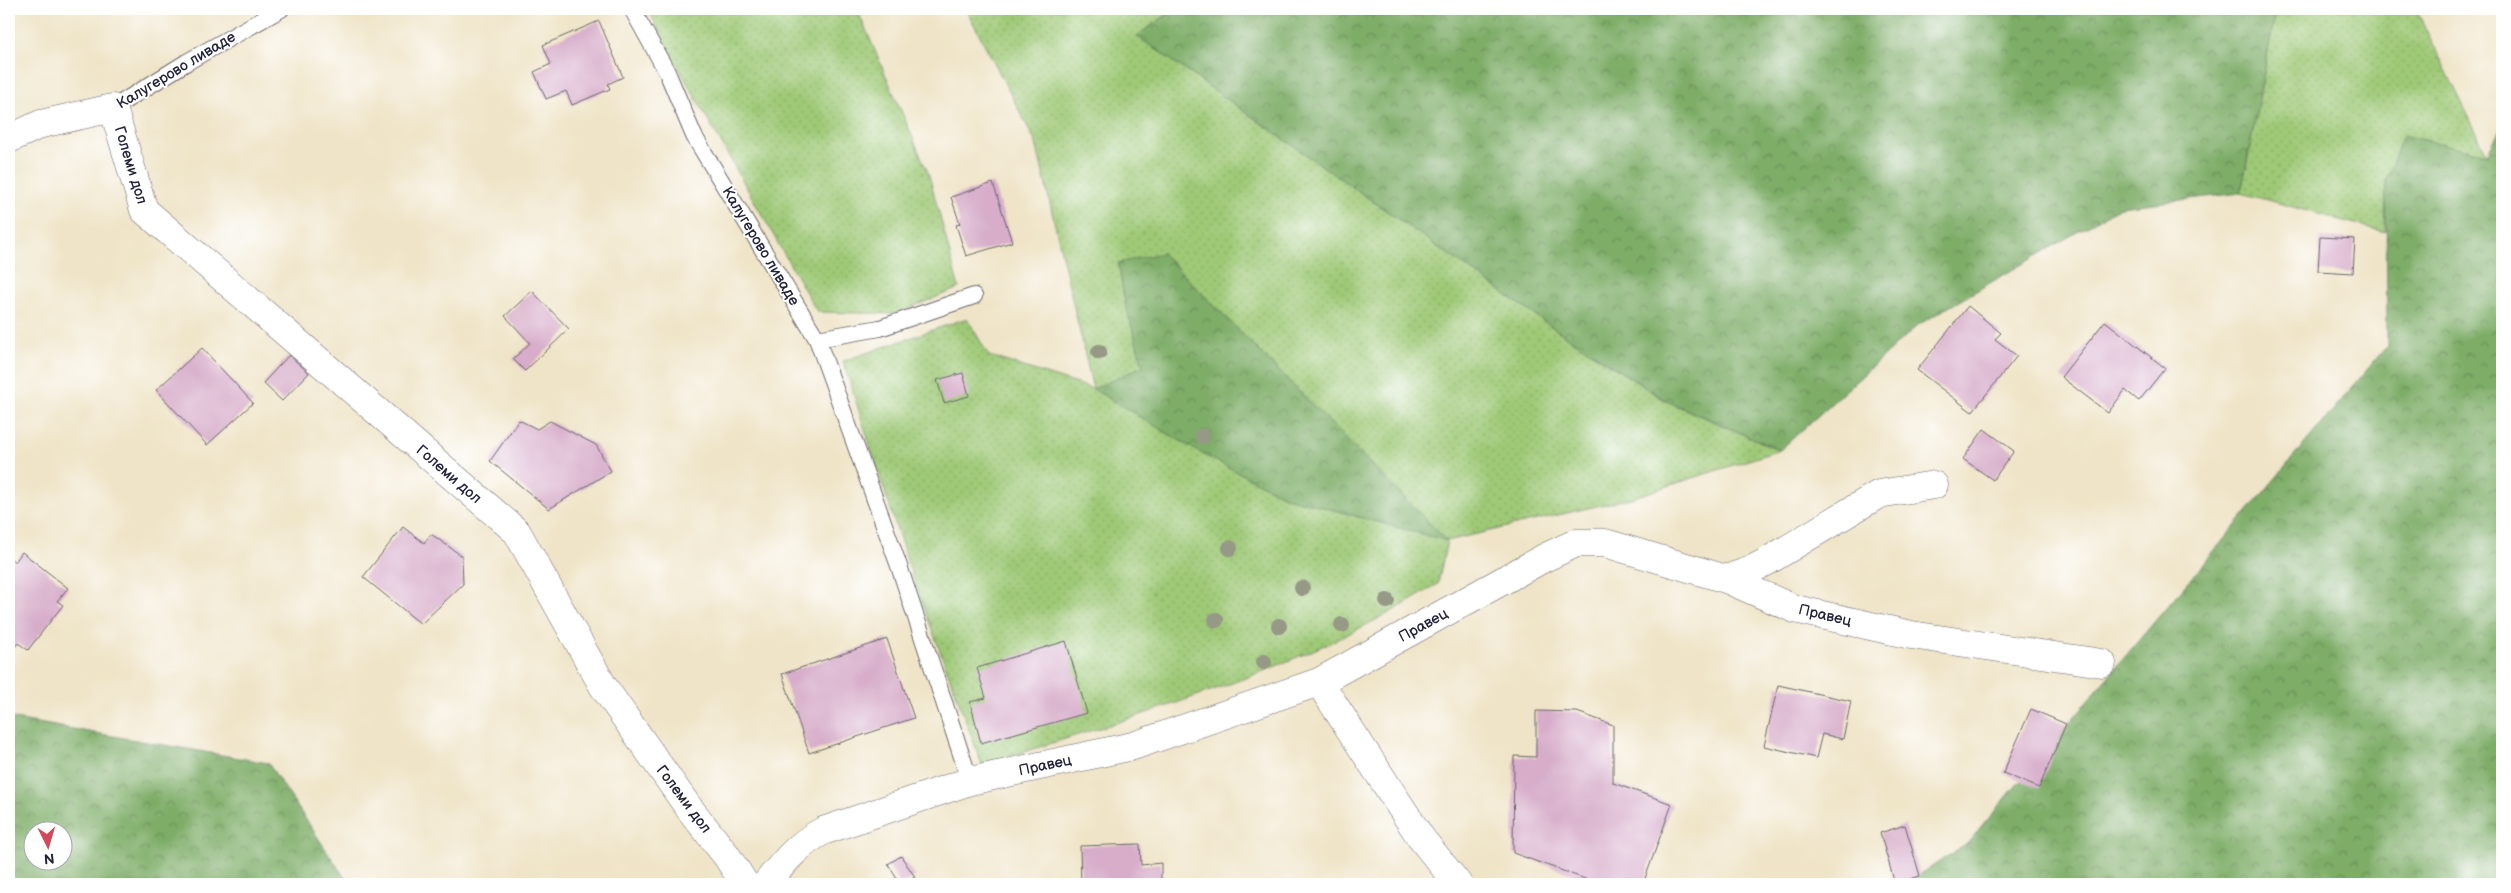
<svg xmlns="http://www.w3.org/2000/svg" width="2511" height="893" font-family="'Balsamiq Sans',sans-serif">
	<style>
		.grass { fill: url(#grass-dots); stroke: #607658; fill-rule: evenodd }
		.forest { fill: url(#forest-crowns); stroke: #506851; fill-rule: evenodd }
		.building { fill: #d7adca }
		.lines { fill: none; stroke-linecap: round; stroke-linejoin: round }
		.lane-casing { stroke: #6a666c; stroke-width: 18 }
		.street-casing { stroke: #6a666c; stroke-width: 29 }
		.lane { stroke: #fff; stroke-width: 16 }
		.street { stroke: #fff; stroke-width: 28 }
		.tree { fill: #969986 }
		.labels { text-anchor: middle; stroke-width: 4; stroke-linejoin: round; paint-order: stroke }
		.street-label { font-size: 15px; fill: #22223b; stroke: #fff }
	</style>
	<defs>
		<pattern id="grass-dots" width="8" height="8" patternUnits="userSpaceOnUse" patternTransform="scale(1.25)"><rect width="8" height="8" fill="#9ec976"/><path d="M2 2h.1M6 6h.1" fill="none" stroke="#88ac67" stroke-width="1.8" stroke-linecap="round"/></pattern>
		<pattern id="forest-crowns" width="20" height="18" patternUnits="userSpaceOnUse" patternTransform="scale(1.25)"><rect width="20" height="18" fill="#7ead67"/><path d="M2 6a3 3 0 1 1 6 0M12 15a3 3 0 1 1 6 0" fill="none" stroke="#678c56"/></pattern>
	</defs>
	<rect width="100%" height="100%" fill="#fff"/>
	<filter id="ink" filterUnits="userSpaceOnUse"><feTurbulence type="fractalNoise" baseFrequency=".02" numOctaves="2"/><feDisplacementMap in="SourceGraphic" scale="10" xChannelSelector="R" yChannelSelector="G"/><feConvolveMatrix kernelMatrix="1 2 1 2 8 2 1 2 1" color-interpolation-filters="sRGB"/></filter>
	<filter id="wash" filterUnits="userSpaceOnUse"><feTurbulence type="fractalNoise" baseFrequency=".0096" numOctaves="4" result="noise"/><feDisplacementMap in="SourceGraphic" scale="20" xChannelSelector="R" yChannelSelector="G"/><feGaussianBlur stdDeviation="1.12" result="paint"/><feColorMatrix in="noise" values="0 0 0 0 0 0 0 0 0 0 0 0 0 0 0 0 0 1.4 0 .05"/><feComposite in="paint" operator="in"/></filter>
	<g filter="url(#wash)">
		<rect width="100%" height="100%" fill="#efe4c7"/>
		<!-- grass -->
		<path class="grass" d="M 648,9 L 857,9 L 929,175 L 959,288 L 895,314 L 817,312 L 677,65 Z
			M 966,9 L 1175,9 L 1137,36 L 1555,329 L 1666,401 L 1780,450 L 1631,498 L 1447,541 L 1438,584 C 1305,670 1133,717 982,765 L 909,567 L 843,361 L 967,318 L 989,356 L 1093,389 L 1036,143 ZM 1143,367 L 1446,540 L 1286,497 L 1093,389 Z
			M 2276,9 L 2416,9 L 2487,154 L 2386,180 L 2385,232 L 2241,193 Z"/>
		<!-- forest -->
		<path class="forest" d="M 1175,9 L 2276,9 L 2241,193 L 2120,207 L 1918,325 L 1780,450 L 1667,401 L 1555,329 L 1137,36 Z
			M 2502,126 L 2502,884 L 1905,884 L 1967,844 L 2387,346 L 2386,180 L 2403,135 L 2487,154 Z
			M 1162,253 L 1447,541 L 1286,497 L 1204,455 L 1093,389 L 1143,366 L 1125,303 L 1118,263 Z
			M 9,718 L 268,763 L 349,884 L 9,884 ZM 32,830 L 62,830 L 62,860 L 32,860 Z"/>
		<g id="blocks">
			<!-- building -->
			<path class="building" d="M 599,21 L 623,77 L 608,84 L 610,89 L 572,105 L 566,91 L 546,99 L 534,72 L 551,64 L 543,45 Z
				M 993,183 L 1012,242 L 966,256 L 956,225 L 960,224 L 951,197 Z
				M 2320,237 L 2355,239 L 2353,273 L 2318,271 Z
				M 532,291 L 569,329 L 525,371 L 513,359 L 530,343 L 505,316 Z
				M 1968,306 L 2001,333 L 1995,339 L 2017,356 L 1972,412 L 1917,370 Z
				M 2105,321 L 2165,368 L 2139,401 L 2125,390 L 2108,413 L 2061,377 Z
				M 202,348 L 253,403 L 207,445 L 156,390 Z
				M 289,355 L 309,373 L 282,401 L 263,383 Z
				M 963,373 L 969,396 L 944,403 L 937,380 Z
				M 519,420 L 537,429 L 550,421 L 596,445 L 611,471 L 549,509 L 490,461 Z
				M 1984,429 L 2014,451 L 1993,480 L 1963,459 Z
				M 403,527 L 424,543 L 431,534 L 462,556 L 463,584 L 421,624 L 363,577 Z
				M 22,552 L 68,588 L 57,601 L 63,605 L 28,650 L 18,643 L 10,652 L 9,557 L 15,562 Z
				M 887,639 L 914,718 L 809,753 L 782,674 Z
				M 1066,641 L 1087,713 L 981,743 L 970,702 L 986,698 L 977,668 Z
				M 1778,685 L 1851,701 L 1843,739 L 1822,734 L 1816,758 L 1764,746 Z
				M 2031,709 L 2066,724 L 2039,788 L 2003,773 Z
				M 1536,711 L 1577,712 L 1613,725 L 1613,783 L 1672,804 L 1643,884 L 1599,884 L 1513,853 L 1514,756 L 1536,757 Z
				M 1905,825 L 1920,876 L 1895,884 L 1880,833 Z
				M 1140,844 L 1141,865 L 1161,863 L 1161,884 L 1081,884 L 1080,846 Z
				M 901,856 L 915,877 L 900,884 L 888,864 Z"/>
		</g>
	</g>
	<g filter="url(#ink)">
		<use href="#blocks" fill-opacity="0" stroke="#6a666c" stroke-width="1"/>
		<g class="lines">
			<defs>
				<path id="lane" d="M 632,9 L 667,72 L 694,136 L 817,339 L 880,328 L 974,296
					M 113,108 L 187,62 L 281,9
					M 817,339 L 899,566 L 970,781"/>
				<path id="street" d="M 9,139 L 41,124 L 113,108 L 144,210 L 517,532 L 603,686 L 689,808 L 726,855 L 745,884
					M 1726,579 L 1749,571 L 1766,562 L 1879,494 L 1934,485
					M 1319,682 L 1421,838 L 1458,884
					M 766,884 C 783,863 798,844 823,831 L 970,781 L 1133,746 L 1319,682 L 1544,558 L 1576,543 L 1605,543 L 1726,579 L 1795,609 L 1911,635 L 2102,663"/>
			</defs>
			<!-- lane casing -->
			<use href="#lane" class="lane-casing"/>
			<!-- street casing -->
			<use href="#street" class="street-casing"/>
			<!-- lane -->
			<use href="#lane" class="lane"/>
			<!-- street -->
			<use href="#street" class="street"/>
		</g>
		<!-- trees -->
		<g class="tree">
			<circle cx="1099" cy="352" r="8"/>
			<circle cx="1203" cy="436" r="8"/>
			<circle cx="1230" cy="548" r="8"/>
			<circle cx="1302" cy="588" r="8"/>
			<circle cx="1387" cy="601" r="8"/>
			<circle cx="1216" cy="620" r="8"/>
			<circle cx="1342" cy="625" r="8"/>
			<circle cx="1279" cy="626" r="8"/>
			<circle cx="1264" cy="662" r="8"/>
		</g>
	</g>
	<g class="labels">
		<!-- street labels -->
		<g class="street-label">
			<text transform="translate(176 70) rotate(-31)" y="5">Калугерово ливаде</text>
			<text transform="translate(131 165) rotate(73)" y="5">Големи дол</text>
			<text transform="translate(761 246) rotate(59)" y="5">Калугерово ливаде</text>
			<text transform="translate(449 474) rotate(41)" y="5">Големи дол</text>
			<text transform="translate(1825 615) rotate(13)" y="5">Правец</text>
			<text transform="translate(1423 625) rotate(-29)" y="5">Правец</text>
			<text transform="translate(1045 765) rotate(-12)" y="5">Правец</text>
			<text transform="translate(684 799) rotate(53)" y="5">Големи дол</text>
		</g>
	</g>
	<!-- margin -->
	<rect width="2511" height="893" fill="none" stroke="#fff" stroke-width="30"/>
	<!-- north arrow -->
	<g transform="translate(48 846) rotate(175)"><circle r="24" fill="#ffffff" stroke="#a7a7b1"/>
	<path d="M0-4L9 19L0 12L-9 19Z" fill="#d1495b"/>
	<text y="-8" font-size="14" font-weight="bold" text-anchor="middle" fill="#22223b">N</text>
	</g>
</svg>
